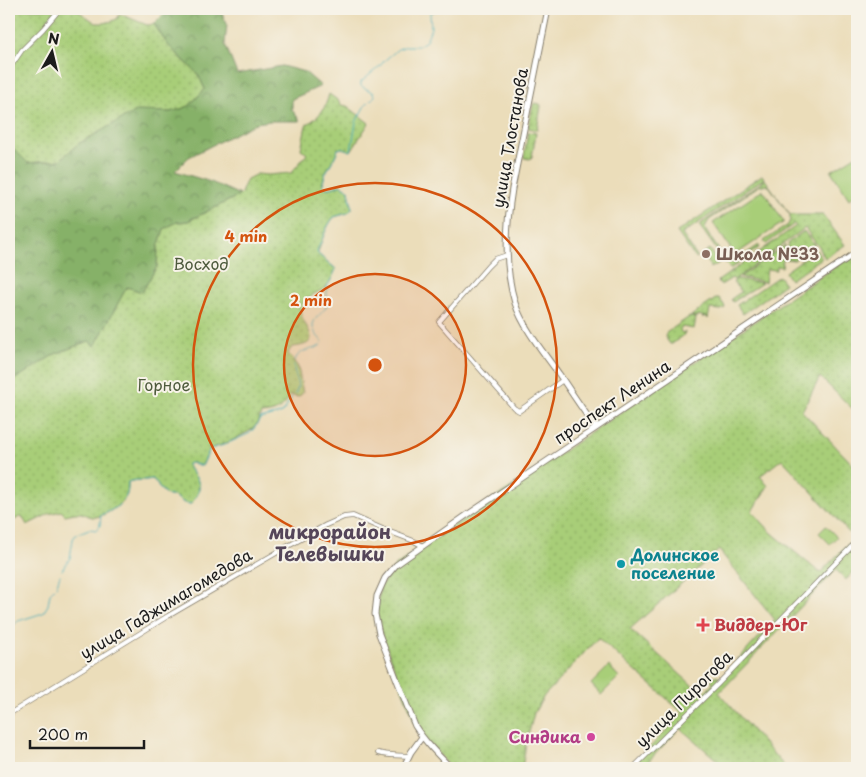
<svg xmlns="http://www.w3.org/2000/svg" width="866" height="777" font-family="'Playpen Sans',sans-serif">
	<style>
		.grass { fill: url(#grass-dots); stroke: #62754a; fill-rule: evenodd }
		.forest { fill: url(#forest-crowns); stroke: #516642 }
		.park { fill: #a8ce78; stroke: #62754a }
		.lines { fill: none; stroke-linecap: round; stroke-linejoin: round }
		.stream { stroke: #3aaab8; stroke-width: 1 }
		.street-casing { stroke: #847c6b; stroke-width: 5.5 }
		.secondary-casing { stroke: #847c6b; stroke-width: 7 }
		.street { stroke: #fff; stroke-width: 4 }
		.secondary { stroke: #fff; stroke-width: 5 }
		.ring { fill: none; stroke: #d4530e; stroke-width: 2.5 }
		.education-dot { fill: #8d6e63; stroke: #f7f3e8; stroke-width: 2 }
		.culture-dot { fill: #0f9aa8; stroke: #f7f3e8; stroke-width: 2 }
		.health-dot { fill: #e0444e; stroke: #f7f3e8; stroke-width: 2 }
		.hotel-dot { fill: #d1479c; stroke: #f7f3e8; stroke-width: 2 }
		.labels { text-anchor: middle; stroke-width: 4; stroke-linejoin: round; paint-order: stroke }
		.street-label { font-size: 16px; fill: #1c1c1c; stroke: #f7f3e8 }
		.education-label { font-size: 16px; font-weight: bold; fill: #785e54; stroke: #f7f3e8; text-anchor: start }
		.park-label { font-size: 16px; fill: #4d5a3c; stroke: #f7f3e8 }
		.culture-label { font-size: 16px; font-weight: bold; fill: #0d838f; stroke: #f7f3e8; text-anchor: start }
		.health-label { font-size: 16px; font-weight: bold; fill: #be3a42; stroke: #f7f3e8; text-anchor: start }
		.hotel-label { font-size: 16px; font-weight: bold; fill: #b23c85; stroke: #f7f3e8; text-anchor: end }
		.quarter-label { font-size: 19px; font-weight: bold; fill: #554659; stroke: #f7f3e8 }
		.centre { fill: #d4530e; stroke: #f7f3e8; stroke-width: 2.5 }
		.ring-label { font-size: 15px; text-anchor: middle; font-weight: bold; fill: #d4530e; stroke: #f7f3e8; stroke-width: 4; stroke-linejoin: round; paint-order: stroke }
	</style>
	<defs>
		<pattern id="grass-dots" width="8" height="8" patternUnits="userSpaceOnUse" patternTransform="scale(1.25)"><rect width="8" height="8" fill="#a8ce78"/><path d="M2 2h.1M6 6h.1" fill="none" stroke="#90b067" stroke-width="1.8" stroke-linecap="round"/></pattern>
		<pattern id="forest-crowns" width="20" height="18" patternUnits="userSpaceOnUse" patternTransform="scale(1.25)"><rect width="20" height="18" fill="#86b168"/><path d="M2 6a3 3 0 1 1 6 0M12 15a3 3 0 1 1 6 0" fill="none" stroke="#6d8f55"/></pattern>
	</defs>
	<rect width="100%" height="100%" fill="#f7f3e8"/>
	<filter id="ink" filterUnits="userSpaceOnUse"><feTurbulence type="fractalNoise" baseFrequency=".02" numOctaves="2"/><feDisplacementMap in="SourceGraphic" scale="10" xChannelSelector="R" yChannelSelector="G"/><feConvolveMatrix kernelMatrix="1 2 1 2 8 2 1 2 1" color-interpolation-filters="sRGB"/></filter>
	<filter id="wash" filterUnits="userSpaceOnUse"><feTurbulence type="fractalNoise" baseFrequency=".0096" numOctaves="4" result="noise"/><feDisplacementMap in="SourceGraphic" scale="20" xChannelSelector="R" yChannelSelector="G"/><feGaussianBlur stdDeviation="1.12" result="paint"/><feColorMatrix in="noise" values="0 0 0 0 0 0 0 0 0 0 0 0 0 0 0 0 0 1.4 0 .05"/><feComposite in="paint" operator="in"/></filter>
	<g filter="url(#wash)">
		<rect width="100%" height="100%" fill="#ebddba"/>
		<!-- grass -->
		<path class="grass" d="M 9,9 L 75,9 L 96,23 L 104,23 L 112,21 L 117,19 L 120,14 L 147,25 L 154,24 L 168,45 L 198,74 L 205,89 L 189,106 L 181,109 L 170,112 L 136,112 L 78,144 L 60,160 L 28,163 L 9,144 Z
			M 329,94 L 339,101 L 341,105 L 347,106 L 369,123 L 351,151 L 342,148 L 338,149 C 334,162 321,173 323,187 C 330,189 334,187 340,184 L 349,190 L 352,209 L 348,213 L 334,217 C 325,228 323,239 318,252 L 318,254 L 336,269 L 330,282 L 324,289 L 314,294 L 304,303 L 300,309 C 302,328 328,344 292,347 L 288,353 L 298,367 L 303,393 L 298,397 L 290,395 C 284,409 276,413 261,414 C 256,429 253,429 240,436 C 231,442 221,445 210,449 L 202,466 L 191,463 L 188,464 C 189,470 191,470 194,475 C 203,486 199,493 191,504 L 184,503 L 174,496 L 168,496 L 159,488 L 156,482 L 152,479 C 144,481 136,479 128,482 C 128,486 128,490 127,494 C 124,503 106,516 96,517 C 91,518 86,514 81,513 C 76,512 71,514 65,515 L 61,511 L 49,514 L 27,525 L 22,516 L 9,523 L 9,383 L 55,354 L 89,341 L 94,346 L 124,292 L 127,287 L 142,292 L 157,266 L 158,247 L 164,229 L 177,222 L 188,221 L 240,195 L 247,179 L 257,174 L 268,175 L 291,173 L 307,154 L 301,149 L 306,125 C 320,116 325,110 329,94 Z
			M 534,103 L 540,104 L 541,106 L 537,130 L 528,128 L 533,105 Z
			M 528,132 L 536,133 L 532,157 L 530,159 L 524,158 L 524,156 Z
			M 762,175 L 790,215 L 823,215 L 845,245 L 825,258 L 820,249 L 820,247 L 817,245 L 805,228 L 734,280 L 732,278 L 721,285 L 718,281 L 796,226 L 794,224 L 766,244 L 764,241 L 788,225 L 790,220 L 790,215 L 769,186 L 765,185 L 760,185 L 709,220 L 705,227 L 706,231 L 725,259 L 729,262 L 735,261 L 759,245 L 760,247 L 730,269 L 699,225 L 764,181 L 763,179 L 682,234 L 697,257 L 695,258 L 677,232 Z
			M 804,231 L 814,245 L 814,248 L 810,250 L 798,248 L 795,260 L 785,259 L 788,243 Z
			M 785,245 L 782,267 L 777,266 L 776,270 L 767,269 L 765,282 L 740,277 Z
			M 816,250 L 822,258 L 790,280 L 785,272 Z
			M 857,252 L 857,413 L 820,377 L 802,411 L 857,469 L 857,568 L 846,580 L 836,570 L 719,693 L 786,768 L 726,768 L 680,728 L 642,768 L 630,768 L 683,713 L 598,638 L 544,696 L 534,713 L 526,744 L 522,768 L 451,768 L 418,731 L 376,619 L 380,587 L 396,565 ZM 782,459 L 854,538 L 820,573 L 771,532 L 752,511 L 768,486 L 760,476 ZM 719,550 L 775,620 L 721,678 L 716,675 L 711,680 L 713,684 L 702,694 L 630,629 Z
			M 779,276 L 785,284 L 743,314 L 737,305 Z
			M 737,279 L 738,279 L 762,283 L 733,302 L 731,299 L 741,292 L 733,282 Z
			M 717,298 L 719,298 L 724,305 L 725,308 L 721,310 L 710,309 L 708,319 L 707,318 L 707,317 L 703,316 L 703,318 L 702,316 L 698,315 L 698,317 L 691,316 Z
			M 689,317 L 696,318 L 694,329 L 682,327 L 680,330 L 682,333 L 685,332 L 683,336 L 672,344 L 670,344 L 665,337 L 666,333 Z"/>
		<!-- forest -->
		<path class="forest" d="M 173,9 L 215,9 L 222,13 L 227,24 L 225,44 L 237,74 L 282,66 L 305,72 L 321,86 L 292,99 L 292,109 L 300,121 L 270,121 L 256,123 L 189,157 L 175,171 L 211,182 L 240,195 L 188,221 L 177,222 L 164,229 L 158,247 L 157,266 L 142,292 L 127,287 L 124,292 L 95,346 L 89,341 L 55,354 L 9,383 L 9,144 L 28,163 L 60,160 L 78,144 L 136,111 L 170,112 L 181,109 L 189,106 L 205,89 L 198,74 L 168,45 L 154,24 L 168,10 Z"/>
		<!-- park -->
		<path class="park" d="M 857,155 L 857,194 L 849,199 L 831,171 Z
			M 763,190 L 784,222 L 735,255 L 713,223 Z
			M 710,249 L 719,263 L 711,268 L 702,254 Z
			M 826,526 L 837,537 L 830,544 L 819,533 Z
			M 609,666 L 619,677 L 601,695 L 591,684 Z"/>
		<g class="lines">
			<!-- stream -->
			<path class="stream" d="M 295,361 C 299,346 315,353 323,343 C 320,338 314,334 313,327 C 312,319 322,314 326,307 C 329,301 326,294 327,287 C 329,282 334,275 336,269 L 318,254 L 317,251 C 323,239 325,228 334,217 L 348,213 L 352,209 L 349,190 L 340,184 C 334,188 330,189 323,187 C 322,173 334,162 338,149 L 342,148 L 351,151 L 356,122 L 364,107 L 375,96 L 374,93 L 361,86 L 361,82 L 380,66 L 384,61 L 398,49 L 407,46 L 418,46 L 426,41 L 431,28 L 430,13 L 440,9
				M 294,365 C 293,375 302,384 295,394
				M 62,570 L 70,558 L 73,539 L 76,534 L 89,529 L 97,530 L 100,525 L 101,515 C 111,511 123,505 127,494 C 128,491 128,486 128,482 C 136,479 144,481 152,479 L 156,482 L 159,488 L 168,496 L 174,496 L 184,503 L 191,504 C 199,493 203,486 194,475 C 191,470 189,470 188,464 L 191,463 L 202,466 L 210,449 L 224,445 L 250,433 L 256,426 L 260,419 L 280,414 L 284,411 L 292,397
				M 9,628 L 13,626 L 18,621 L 43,613 L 48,605 L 50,593 L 56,587 L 60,575"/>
		</g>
	</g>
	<g filter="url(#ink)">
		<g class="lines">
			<defs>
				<path id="street" d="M 9,69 L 22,50 L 43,29 L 60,9
					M 507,255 L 495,259 L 488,266 L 439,322 L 514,408 L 519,411 L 563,380
					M 9,714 L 168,616 L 283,549 L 326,525 L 344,517 L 353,516 L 385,530 L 414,541 L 423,546
					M 378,753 C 388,756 399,755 409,756
					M 633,768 L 718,684 L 857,541"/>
				<path id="secondary" d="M 548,9 L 512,189 C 506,226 504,267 515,303 C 523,328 544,353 559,374 C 571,392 583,410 596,428
					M 403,768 L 411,752 L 422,737
					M 451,768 C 438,755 425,742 415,726 L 379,634 L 375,614 L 377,596 L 385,578 L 396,565 L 464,517 L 857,252"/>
			</defs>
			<!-- street casing -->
			<use href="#street" class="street-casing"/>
			<!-- secondary casing -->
			<use href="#secondary" class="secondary-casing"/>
			<!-- street -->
			<use href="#street" class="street"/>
			<!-- secondary -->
			<use href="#secondary" class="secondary"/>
		</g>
	</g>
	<!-- distance rings -->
	<circle cx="375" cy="365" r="91" fill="#d4530e" fill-opacity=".12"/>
	<g class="ring">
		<circle cx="375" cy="365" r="91"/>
		<circle cx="375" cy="365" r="182"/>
	</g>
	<!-- markers -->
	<circle class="education-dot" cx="706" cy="254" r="5"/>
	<circle class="culture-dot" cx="621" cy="564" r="5"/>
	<path class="health-dot" d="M700.5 617.5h5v5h5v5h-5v5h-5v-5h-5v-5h5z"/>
	<circle class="hotel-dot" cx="591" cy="737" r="5"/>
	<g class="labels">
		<!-- street labels -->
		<g class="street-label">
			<text transform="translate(510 138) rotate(-80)" y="6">улица Тлостанова</text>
			<text transform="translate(612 402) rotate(-34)" y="6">проспект Ленина</text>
			<text transform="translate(166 604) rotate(-31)" y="6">улица Гаджимагомедова</text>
			<text transform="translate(684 699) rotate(-45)" y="6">улица Пирогова</text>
		</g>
		<!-- education labels -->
		<g class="education-label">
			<text x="716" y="260">Школа №33</text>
		</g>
		<!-- park labels -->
		<g class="park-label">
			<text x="201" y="270">Восход</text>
			<text x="164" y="391">Горное</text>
		</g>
		<!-- culture labels -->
		<g class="culture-label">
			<text x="631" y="561">Долинское<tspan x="631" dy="18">поселение</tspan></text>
		</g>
		<!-- health labels -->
		<g class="health-label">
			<text x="714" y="631">Виддер-Юг</text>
		</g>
		<!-- hotel labels -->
		<g class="hotel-label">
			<text x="581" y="743">Синдика</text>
		</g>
		<!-- quarter labels -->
		<g class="quarter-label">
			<text x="330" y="539">микрорайон<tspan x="330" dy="22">Телевышки</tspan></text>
		</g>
	</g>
	<circle cx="375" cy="365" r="8" class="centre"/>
	<g class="ring-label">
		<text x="246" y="242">4 min</text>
		<text x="311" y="306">2 min</text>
	</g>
	<!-- margin -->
	<rect width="866" height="777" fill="none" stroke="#f7f3e8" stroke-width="30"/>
	<!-- north arrow -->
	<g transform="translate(52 52) rotate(8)" stroke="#f7f3e8" stroke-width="4" paint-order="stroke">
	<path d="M0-4L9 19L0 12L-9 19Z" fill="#1c1c1c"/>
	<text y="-8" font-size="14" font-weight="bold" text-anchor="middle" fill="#1c1c1c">N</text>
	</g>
	<!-- scale -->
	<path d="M30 740v8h114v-8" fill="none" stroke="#1c1c1c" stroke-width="2.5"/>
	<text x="38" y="740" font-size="15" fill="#1c1c1c" stroke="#f7f3e8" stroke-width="4" paint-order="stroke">200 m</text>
</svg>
